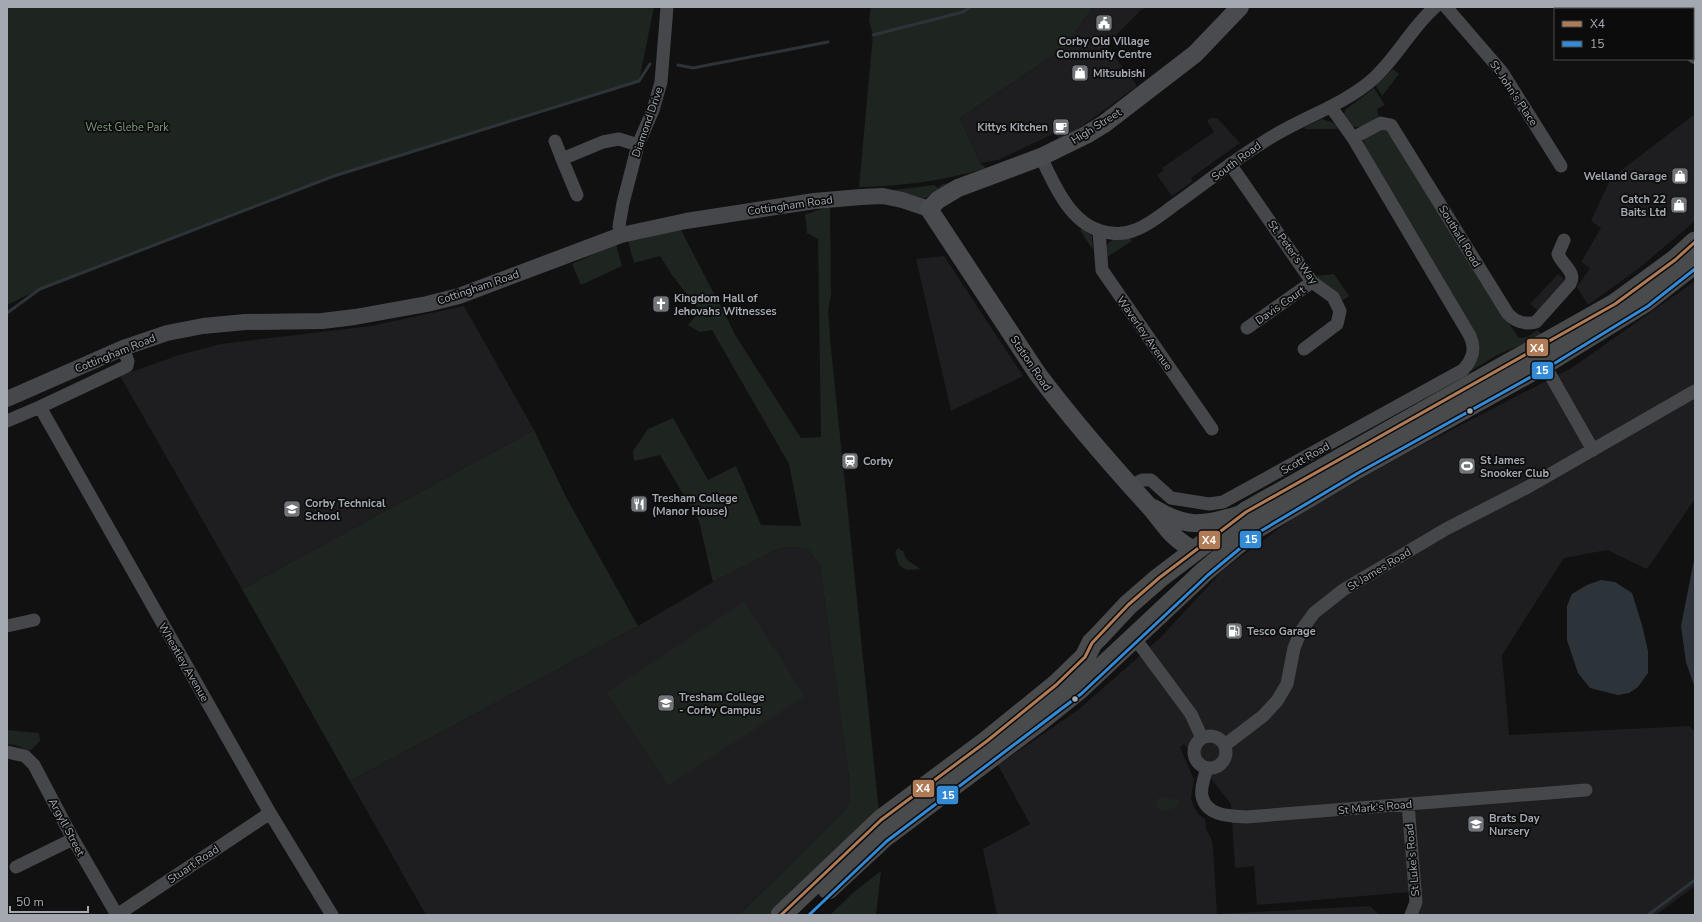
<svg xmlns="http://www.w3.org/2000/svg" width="1702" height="922" font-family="'Nunito Sans',sans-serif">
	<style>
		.built { fill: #1e1e20 }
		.green { fill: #1e241f }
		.water { fill: #2d3439 }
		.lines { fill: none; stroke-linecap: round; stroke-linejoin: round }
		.stream { stroke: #2d3439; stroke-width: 3 }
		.minor { stroke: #46474b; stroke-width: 13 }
		.tertiary { stroke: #46474b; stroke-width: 16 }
		.secondary { stroke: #4a4b4f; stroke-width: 18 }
		.trunk { stroke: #494a4c; stroke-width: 21 }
		.bus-1-casing { stroke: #0c0c0d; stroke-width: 6 }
		.bus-2-casing { stroke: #0c0c0d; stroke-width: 6 }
		.bus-1 { stroke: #b07c57; stroke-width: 3 }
		.bus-2 { stroke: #338bd7; stroke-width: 3 }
		.bus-dot { fill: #a4a9b1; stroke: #0c0c0d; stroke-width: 1.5 }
		.labels { text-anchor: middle; stroke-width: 3.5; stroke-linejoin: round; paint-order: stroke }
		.poi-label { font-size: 11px; font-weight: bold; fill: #a4a9b1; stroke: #0c0c0d; text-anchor: start }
		.street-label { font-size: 11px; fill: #a4a9b1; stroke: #0c0c0d }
		.park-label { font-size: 11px; fill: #7e9a7f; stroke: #0c0c0d }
		.line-badge { stroke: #0c0c0d; stroke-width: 1.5 }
		.badge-label { font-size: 11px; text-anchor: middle; font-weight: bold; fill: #fff }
	</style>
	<rect width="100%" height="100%" fill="#111112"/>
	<!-- built -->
	<path class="built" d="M 1093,7 L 1146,7 L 1140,11 L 1106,45 L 1137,86 L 1078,129 L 1059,139 L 1055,133 L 998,160 L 980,163 L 960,118 L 1075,41 L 1072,36 Z
		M 1695,114 L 1695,221 L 1638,269 L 1588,305 L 1577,287 L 1590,268 L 1581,262 L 1601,228 L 1591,221 L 1611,178 Z
		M 1210,118 L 1217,118 L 1240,143 L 1191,178 L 1193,181 L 1172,196 L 1157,175 L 1164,170 L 1162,168 L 1214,132 L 1207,121 Z
		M 944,256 L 1023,376 L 951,411 L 916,259 Z
		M 1558,274 L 1568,283 L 1540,313 L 1530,304 Z
		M 1695,281 L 1695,499 L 1647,569 L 1607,550 L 1564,558 L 1502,655 L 1509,735 L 1689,726 L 1695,731 L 1695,886 L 1656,915 L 1418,915 L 1409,892 L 1257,905 L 1254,866 L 1235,868 L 1231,804 L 1184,744 L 1180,747 L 1194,780 L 1191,798 L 1194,807 L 1198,814 L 1205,819 L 1206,829 L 1211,838 L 1213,848 L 1217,914 L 1370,906 L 1379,915 L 997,915 L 983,849 L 1030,824 L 998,765 L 1078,710 L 1160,638 L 1223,570 L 1296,516 L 1405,454 L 1573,367 Z
		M 464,306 L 534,430 L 242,589 L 120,376 L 179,355 L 221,344 L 371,326 Z
		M 797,547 L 809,550 L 820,566 L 850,785 L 850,802 L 842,813 L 739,915 L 426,915 L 350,781 L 638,626 L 713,582 L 780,548 Z"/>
	<!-- green -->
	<path class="green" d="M 7,7 L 654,7 L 639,81 L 334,176 L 40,289 L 7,305 Z
		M 871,7 L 1093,7 L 1072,36 L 1075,41 L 960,118 L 980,163 L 986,168 C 944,181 903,186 859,187 L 873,35 L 869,20 Z
		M 1668,7 L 1695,7 L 1695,44 L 1693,42 L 1693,9 L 1669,9 Z
		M 1393,69 L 1399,74 L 1382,96 L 1376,86 Z
		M 1374,88 L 1385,105 L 1377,109 L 1379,116 L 1363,127 L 1352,127 L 1344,116 L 1345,110 Z
		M 1322,119 L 1334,123 L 1338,129 L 1305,129 L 1305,127 Z
		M 1376,129 L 1389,130 L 1472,267 L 1518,337 C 1525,340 1531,335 1537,330 L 1543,335 L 1497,355 L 1471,371 L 1470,326 L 1442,276 L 1365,149 L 1364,140 Z
		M 949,183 L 948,185 L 924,199 L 887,191 L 934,185 L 938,188 L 942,184 Z
		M 830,207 L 831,294 L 828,311 L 831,349 L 879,812 L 769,915 L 739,915 L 842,813 L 850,802 L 850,785 L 820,566 L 809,550 L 797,547 L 780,548 L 713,582 L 699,521 L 660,455 L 634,461 L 633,451 L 648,429 L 673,418 L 708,480 L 736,466 L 761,525 L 801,526 L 789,464 L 712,330 L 700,332 L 688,325 L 700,311 L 672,275 L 660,256 L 634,263 L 628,241 L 681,230 L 737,338 L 801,438 L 821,437 L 818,239 L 807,233 L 805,214 C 814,213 820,208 830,207 Z
		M 1083,228 L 1092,236 L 1093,250 L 1080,230 Z
		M 1129,237 L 1132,241 L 1104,259 C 1106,239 1110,240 1129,237 Z
		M 616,244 L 622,266 L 581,285 L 572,264 Z
		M 1334,274 L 1349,296 L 1342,301 L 1314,276 Z
		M 534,430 L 566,497 L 638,626 L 350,781 L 242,589 Z
		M 898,548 L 904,552 C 905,563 914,562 920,569 L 908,570 L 903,568 L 899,565 L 895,552 Z
		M 744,602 L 805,696 L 668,786 L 607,693 Z
		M 7,730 L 39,733 L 40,741 L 30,751 L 15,745 L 7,744 Z
		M 1162,797 L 1178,800 L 1180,804 L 1172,809 L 1161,812 L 1156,806 L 1157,799 Z
		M 881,871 L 876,915 L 830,915 L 855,891 Z"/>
	<!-- water -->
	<path class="water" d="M 1695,555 L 1695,688 L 1686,662 L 1681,626 Z
		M 1601,580 L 1615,582 L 1632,593 L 1642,625 L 1648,651 L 1648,673 L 1638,687 L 1629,693 L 1618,695 L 1590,688 L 1578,673 L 1567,640 L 1567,606 L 1572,594 L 1587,585 Z"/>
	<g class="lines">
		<!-- stream -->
		<path class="stream" d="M 873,35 L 963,12 L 970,7
			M 678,65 L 693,68 L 828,42
			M 7,313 L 40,289 L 334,176 L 639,81 L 650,64
			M 1648,915 L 1695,880"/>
		<!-- minor -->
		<path class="minor" d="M 1446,7 L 1502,72 L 1561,166
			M 1353,138 L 1381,123 L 1391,125 L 1508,314 C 1516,322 1524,325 1536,322 L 1570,284 C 1577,272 1562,265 1558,254 L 1564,240
			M 555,141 L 562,159
			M 1041,157 C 1055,187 1073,230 1111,233 C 1118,234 1128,233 1135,230 C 1149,225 1161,215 1173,206 C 1203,185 1231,162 1262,143 C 1297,119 1339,108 1372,80 C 1396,59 1411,28 1435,7
			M 1230,164 L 1312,282 L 1333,297 L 1340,311 L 1337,324 L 1304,349
			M 577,195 L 562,159 L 603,142 L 619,139 L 638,145
			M 1099,231 L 1102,270 L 1212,429
			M 621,235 L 619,226 L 623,203 L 638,145 L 653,110 L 661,82 L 667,7
			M 1247,328 L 1312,282
			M 1544,364 L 1593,450
			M 40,407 L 270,813 L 332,915
			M 7,421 L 40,407 L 127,366 L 128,361 L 123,348
			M 1130,486 L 1142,480 L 1151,480 L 1171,498 L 1209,504 L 1223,502 L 1463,370 C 1473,359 1476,349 1470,336 L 1353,138 L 1331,107
			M 7,626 L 34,620
			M 1134,637 L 1191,714 L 1202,738
			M1194 752a16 16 0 1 1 32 0a16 16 0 1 1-32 0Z
			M 1225,745 L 1263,716 L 1277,701 L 1287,684 L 1294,648 L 1301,631 L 1314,613 L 1343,590 L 1446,529 L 1526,488 L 1695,391
			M 7,752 L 25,756 L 34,765 L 73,839 L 117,915
			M 1207,768 C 1205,776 1200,788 1202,796 C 1206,816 1230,816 1246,817 L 1586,790
			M 1408,804 L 1416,902 L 1411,915
			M 16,867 L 73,839
			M 117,915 L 270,813"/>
		<!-- tertiary -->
		<path class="tertiary" d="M 1659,7 L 1660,9
			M 1693,54 L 1695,56
			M 7,399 L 123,348 L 167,333 L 203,326 L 245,322 L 322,321 L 355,317 L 427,304 L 459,296 L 621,235 L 686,221 L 814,201 L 861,197 L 883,196 L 902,200 L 929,209"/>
		<!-- secondary -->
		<path class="secondary" d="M 1153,508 C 1186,528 1202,526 1238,515
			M 1195,550 C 1170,539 1164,522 1147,504 C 1108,461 1072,420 1037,373 L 929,209 L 938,200 L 958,188 L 1041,157 L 1086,135 L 1104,124 L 1195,54 L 1240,7"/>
		<!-- trunk -->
		<path class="trunk" d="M 828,889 L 884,837 L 1038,722 L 1078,690 L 1205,571 L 1258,527 L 1356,469 L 1544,364 L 1645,302 L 1695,263
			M 781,915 L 881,820 L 987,741 L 1056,685 L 1085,657 L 1092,643 L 1099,636 L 1128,605 L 1159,578 L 1246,512 L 1615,304 L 1675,260 L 1695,242"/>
		<defs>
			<path id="bus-1" d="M 781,915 L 881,820 L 987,741 L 1056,685 L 1085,657 L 1092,643 L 1128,605 L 1159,578 L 1246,512 L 1615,304 L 1675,260 L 1695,242"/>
			<path id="bus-2" d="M 809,915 L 887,841 L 1081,694 L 1208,575 L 1261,531 L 1358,473 L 1547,368 L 1648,306 L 1695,269"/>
		</defs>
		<!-- bus-1 casing -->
		<use href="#bus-1" class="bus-1-casing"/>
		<!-- bus-2 casing -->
		<use href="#bus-2" class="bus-2-casing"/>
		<!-- bus-1 -->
		<use href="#bus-1" class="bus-1"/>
		<!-- bus-2 -->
		<use href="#bus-2" class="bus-2"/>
	</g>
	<!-- icons -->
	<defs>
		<symbol id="civic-square" viewBox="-11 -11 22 22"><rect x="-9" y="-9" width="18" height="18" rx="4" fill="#717479" stroke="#0c0c0d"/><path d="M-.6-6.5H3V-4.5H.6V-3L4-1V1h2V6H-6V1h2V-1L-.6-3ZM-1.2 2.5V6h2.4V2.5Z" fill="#fff"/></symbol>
		<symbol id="shop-square" viewBox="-11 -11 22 22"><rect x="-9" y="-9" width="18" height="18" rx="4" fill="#717479" stroke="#0c0c0d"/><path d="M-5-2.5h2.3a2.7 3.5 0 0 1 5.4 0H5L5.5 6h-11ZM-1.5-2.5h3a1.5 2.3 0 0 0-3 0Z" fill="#fff"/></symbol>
		<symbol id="cafe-square" viewBox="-11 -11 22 22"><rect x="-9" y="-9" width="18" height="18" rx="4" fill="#717479" stroke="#0c0c0d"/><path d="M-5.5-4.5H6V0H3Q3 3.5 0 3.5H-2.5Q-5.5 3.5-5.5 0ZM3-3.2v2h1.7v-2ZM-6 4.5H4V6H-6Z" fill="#fff"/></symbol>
		<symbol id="church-square" viewBox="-11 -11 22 22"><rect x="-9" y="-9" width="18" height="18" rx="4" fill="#717479" stroke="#0c0c0d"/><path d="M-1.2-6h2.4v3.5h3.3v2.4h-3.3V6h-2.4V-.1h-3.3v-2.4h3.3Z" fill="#fff"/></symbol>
		<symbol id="station-square" viewBox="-11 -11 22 22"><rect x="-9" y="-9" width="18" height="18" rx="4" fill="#717479" stroke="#0c0c0d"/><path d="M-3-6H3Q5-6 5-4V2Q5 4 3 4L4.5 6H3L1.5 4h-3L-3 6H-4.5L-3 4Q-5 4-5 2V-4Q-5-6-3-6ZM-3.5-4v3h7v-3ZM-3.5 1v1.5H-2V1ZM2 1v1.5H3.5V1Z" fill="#fff"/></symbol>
		<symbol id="stadium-square" viewBox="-11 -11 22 22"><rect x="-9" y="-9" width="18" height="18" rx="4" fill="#717479" stroke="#0c0c0d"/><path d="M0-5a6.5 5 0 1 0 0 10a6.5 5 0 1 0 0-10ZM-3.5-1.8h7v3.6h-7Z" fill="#fff"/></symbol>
		<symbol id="restaurant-square" viewBox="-11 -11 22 22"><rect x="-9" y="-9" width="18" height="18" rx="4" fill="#717479" stroke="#0c0c0d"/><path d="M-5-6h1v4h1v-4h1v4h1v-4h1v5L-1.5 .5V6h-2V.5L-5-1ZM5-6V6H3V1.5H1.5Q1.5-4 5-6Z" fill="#fff"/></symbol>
		<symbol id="school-square" viewBox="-11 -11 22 22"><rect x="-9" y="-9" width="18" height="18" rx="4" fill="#717479" stroke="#0c0c0d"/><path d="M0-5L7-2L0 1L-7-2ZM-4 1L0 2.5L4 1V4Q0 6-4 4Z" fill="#fff"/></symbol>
		<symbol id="fuel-square" viewBox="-11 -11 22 22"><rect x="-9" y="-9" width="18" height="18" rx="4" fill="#717479" stroke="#0c0c0d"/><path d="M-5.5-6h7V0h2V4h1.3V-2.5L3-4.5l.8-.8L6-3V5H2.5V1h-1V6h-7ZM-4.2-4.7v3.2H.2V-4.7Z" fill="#fff"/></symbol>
		<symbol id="university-square" viewBox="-11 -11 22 22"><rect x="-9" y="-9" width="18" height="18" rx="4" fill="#717479" stroke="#0c0c0d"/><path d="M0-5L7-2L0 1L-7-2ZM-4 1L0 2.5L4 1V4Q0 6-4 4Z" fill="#fff"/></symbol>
	</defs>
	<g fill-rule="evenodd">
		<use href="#civic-square" x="1094" y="13" width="20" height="20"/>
		<use href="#shop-square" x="1070" y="63" width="20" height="20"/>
		<use href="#cafe-square" x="1051" y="117" width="20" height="20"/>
		<use href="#shop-square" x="1670" y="166" width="20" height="20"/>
		<use href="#shop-square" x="1669" y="195" width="20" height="20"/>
		<use href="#church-square" x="651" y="294" width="20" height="20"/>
		<use href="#station-square" x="840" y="451" width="20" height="20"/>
		<use href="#stadium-square" x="1457" y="456" width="20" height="20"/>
		<use href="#restaurant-square" x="629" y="494" width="20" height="20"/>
		<use href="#school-square" x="282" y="499" width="20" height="20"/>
		<use href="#fuel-square" x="1224" y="621" width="20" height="20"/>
		<use href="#university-square" x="656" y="693" width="20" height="20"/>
		<use href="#school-square" x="1466" y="814" width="20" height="20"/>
	</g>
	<!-- markers -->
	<g class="bus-dot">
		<circle cx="1470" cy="411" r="3.5"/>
		<circle cx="1075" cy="699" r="3.5"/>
	</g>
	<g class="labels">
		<!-- poi labels -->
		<g class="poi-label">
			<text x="1104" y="45" text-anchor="middle">Corby Old Village<tspan x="1104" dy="13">Community Centre</tspan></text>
			<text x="1093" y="77">Mitsubishi</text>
			<text x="1048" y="131" text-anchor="end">Kittys Kitchen</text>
			<text x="1667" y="180" text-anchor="end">Welland Garage</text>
			<text x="1666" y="203" text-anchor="end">Catch 22<tspan x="1666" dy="13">Baits Ltd</tspan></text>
			<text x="674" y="302">Kingdom Hall of<tspan x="674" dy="13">Jehovahs Witnesses</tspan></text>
			<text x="1480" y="464">St James<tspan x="1480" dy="13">Snooker Club</tspan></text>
			<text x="863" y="465">Corby</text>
			<text x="652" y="502">Tresham College<tspan x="652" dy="13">(Manor House)</tspan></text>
			<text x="305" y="507">Corby Technical<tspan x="305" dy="13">School</tspan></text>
			<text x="1247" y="635">Tesco Garage</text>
			<text x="679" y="701">Tresham College<tspan x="679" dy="13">- Corby Campus</tspan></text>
			<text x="1489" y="822">Brats Day<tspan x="1489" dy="13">Nursery</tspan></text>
		</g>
		<!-- street labels -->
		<g class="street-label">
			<text transform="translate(1514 93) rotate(56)" y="4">St. John's Place</text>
			<text transform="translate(647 122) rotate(-71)" y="4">Diamond Drive</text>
			<text transform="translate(1096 126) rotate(-32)" y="4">High Street</text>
			<text transform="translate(1236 161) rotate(-36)" y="4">South Road</text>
			<text transform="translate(790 205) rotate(-8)" y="4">Cottingham Road</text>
			<text transform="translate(1460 236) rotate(59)" y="4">Southall Road</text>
			<text transform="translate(1293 252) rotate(54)" y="4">St. Peter's Way</text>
			<text transform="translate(478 287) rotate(-19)" y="4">Cottingham Road</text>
			<text transform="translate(1280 305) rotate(-35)" y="4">Davis Court</text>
			<text transform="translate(1145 333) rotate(55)" y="4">Waverley Avenue</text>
			<text transform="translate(115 353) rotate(-22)" y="4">Cottingham Road</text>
			<text transform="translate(1031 363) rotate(56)" y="4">Station Road</text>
			<text transform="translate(1305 458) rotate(-29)" y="4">Scott Road</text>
			<text transform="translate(1379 569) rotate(-31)" y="4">St James Road</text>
			<text transform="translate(184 662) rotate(60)" y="4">Wheatley Avenue</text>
			<text transform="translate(1375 807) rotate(-5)" y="4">St Mark's Road</text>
			<text transform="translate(67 827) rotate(62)" y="4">Argyll Street</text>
			<text transform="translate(1412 860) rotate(-95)" y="4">St Luke's Road</text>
			<text transform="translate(193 864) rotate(-34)" y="4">Stuart Road</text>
		</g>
		<!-- park labels -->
		<g class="park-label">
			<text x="127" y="131">West Glebe Park</text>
		</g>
	</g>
	<g class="line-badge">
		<rect x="1526" y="338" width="23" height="19" rx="4" fill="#b07c57"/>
		<rect x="1531" y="361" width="23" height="19" rx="4" fill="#338bd7"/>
		<rect x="1239" y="530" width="23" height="19" rx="4" fill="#338bd7"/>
		<rect x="1198" y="530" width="23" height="20" rx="4" fill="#b07c57"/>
		<rect x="912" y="779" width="23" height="19" rx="4" fill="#b07c57"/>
		<rect x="936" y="785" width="23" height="20" rx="4" fill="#338bd7"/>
	</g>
	<g class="badge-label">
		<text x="1537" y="352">X4</text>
		<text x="1542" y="374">15</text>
		<text x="1251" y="543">15</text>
		<text x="1209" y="544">X4</text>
		<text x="923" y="792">X4</text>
		<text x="948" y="799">15</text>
	</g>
	<!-- border -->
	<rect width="1702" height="922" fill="none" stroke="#a4a9b1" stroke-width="16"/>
	<!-- legend -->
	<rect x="1554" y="8" width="140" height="52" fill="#0c0c0d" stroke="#494b4f"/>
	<rect x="1562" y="21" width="20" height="6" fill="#b07c57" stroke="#494b4f"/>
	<text x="1590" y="28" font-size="12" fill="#a4a9b1">X4</text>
	<rect x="1562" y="41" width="20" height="6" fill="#338bd7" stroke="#494b4f"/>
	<text x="1590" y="48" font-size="12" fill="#a4a9b1">15</text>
	<!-- scale -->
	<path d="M10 906v6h78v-6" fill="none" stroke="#a4a9b1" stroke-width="2"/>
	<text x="16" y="906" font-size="12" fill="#a4a9b1" stroke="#0c0c0d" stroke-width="3" paint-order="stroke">50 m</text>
</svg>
